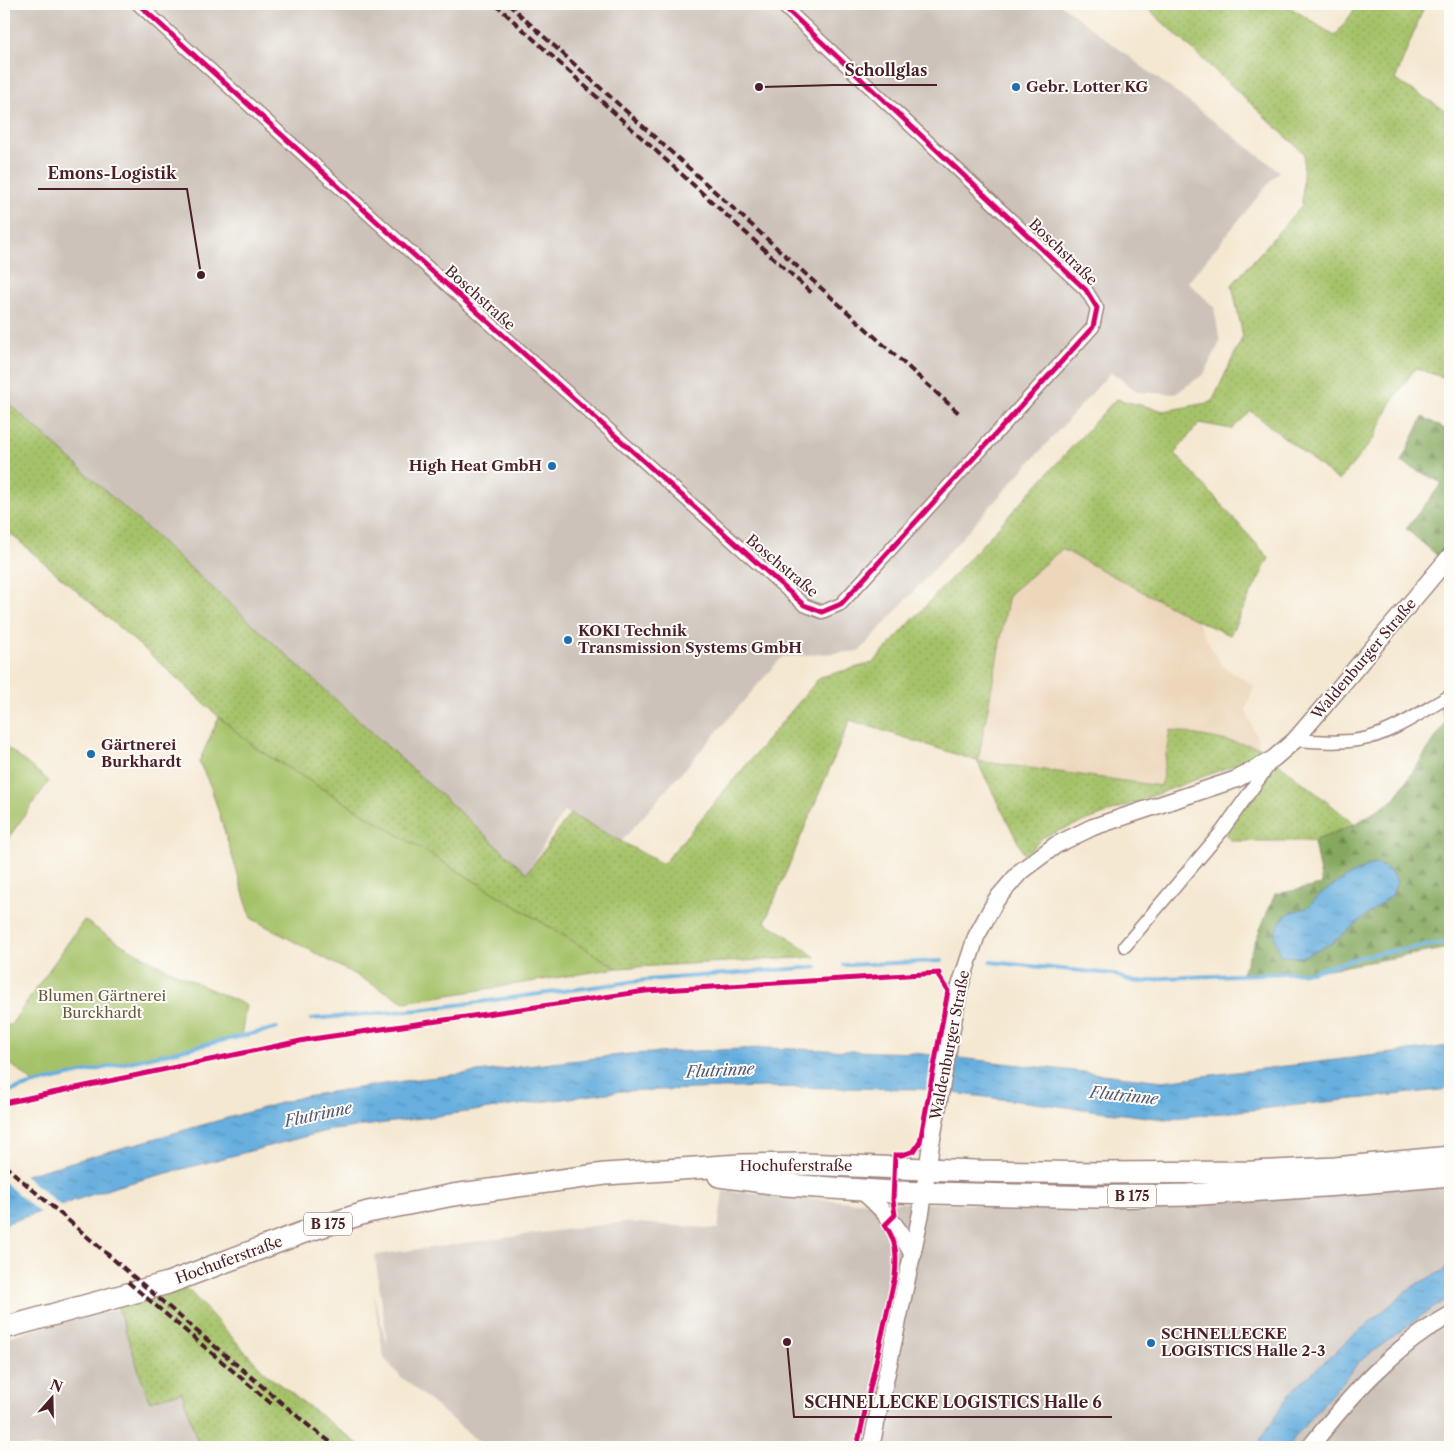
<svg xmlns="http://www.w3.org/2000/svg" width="1454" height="1451" font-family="'Libre Caslon Text',serif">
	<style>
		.built { fill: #edd7bb }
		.industrial { fill: #ccc2b9 }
		.grass { fill: url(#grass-dots); stroke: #78704a }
		.forest { fill: url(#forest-firs); stroke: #676444 }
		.garden { fill: #a6c269; stroke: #78704a }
		.water { fill: url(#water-ripples); stroke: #586784 }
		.pier { fill: #f4e8d1 }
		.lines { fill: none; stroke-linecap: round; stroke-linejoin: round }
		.stream { stroke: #66afde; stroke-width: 4 }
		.minor-casing { stroke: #9f847e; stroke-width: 15 }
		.tertiary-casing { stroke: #9f847e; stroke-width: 19 }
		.primary-casing { stroke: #9f847e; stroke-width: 24 }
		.minor { stroke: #fff; stroke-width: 12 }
		.tertiary { stroke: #fff; stroke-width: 16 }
		.primary { stroke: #fff; stroke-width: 21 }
		.rail { stroke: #4a1f2b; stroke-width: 4; stroke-dasharray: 8 4; stroke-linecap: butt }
		.cycleway-casing { stroke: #fdfcf7; stroke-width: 8 }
		.cycleway { stroke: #d6006c; stroke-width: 5 }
		.poi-dot { fill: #1f6fb2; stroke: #fdfcf7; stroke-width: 2 }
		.labels { text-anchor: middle; stroke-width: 4; stroke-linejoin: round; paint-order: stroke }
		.shield { fill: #fdfcf7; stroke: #806168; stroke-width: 1 }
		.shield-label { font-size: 14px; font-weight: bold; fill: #4a1f2b }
		.poi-label { font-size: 15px; font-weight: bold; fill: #4a1f2b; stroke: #fdfcf7; text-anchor: start }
		.street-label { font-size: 15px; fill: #4a1f2b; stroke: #fdfcf7 }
		.park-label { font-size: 15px; fill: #6a5841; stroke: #fdfcf7 }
		.water-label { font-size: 16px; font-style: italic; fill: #555973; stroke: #fdfcf7 }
		.leader { fill: none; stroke: #4a1f2b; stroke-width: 2 }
		.callout-dot { fill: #4a1f2b; stroke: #fdfcf7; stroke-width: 2 }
		.callout-label { font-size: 16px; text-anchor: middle; font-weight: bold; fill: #4a1f2b; stroke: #fdfcf7; stroke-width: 4; stroke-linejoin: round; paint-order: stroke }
	</style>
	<defs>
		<pattern id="grass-dots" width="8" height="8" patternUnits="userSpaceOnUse" patternTransform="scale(1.25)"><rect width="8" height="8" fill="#a6c269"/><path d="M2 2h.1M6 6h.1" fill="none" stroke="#90a65b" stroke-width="1.8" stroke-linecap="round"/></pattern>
		<pattern id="forest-firs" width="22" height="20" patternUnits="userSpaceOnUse" patternTransform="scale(1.25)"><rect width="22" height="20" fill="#84a85d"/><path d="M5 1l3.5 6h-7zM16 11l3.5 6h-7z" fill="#6e884d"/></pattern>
		<pattern id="water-ripples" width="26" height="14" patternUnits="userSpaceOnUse" patternTransform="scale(1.25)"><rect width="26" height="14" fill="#66afde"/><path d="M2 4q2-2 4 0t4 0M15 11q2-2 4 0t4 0" fill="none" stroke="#568eb4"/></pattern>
	</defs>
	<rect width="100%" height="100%" fill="#fdfcf7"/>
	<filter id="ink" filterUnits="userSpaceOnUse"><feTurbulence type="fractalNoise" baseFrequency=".02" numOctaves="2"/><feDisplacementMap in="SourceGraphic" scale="10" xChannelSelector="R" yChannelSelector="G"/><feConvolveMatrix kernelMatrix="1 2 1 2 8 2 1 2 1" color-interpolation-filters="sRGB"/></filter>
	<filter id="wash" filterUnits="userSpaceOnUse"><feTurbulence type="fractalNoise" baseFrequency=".0096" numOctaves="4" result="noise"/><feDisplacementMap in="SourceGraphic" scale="20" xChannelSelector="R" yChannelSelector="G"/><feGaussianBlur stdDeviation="1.12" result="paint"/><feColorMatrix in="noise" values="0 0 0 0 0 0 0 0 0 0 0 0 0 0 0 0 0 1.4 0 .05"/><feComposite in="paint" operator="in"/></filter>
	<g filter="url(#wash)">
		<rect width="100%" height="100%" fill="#f4e8d1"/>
		<!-- built -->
		<path class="built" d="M 1062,549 L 1196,620 L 1221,665 L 1254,686 L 1246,710 L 1260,747 L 1170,730 L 1161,786 L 977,761 L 1009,594 Z"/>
		<!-- industrial -->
		<path class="industrial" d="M 4,4 L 1060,4 L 1279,171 L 1188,282 L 1214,307 L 1220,342 L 1204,374 L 1175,394 L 1138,392 L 1111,372 L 860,651 L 782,657 L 621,842 L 564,811 L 527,873 L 4,399 Z
			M 1450,1182 L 1450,1447 L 485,1447 L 401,1377 L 384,1358 L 373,1294 L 388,1347 L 375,1255 L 624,1222 L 718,1229 L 723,1191 L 784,1195 L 852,1202 L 986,1204 Z
			M 119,1309 L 149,1400 L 182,1391 L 199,1447 L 4,1447 L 4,1338 L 58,1323 Z"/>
		<!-- grass -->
		<path class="grass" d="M 1143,4 L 1285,4 L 1335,36 L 1359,4 L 1425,4 L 1395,80 L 1450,113 L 1450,366 L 1442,377 L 1415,368 L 1391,403 L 1375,437 L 1339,481 L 1251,411 L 1232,429 L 1199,423 L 1175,453 L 1269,558 L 1230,635 L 1196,620 L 1062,549 L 1009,594 L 978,761 L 1161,786 L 1170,730 L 1260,747 L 1258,756 L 1043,837 L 1025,856 L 977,761 L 850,720 L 765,922 L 786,935 L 815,957 L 617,968 L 257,749 L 219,717 L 159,662 L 4,528 L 4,399 L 527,873 L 570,814 L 663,864 L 820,677 L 873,663 L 1116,399 L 1164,411 L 1212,402 L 1243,336 L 1232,285 L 1302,205 L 1304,153 Z
			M 1273,759 L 1355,824 L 1314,841 L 1232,841 L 1222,831 Z
			M 183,1284 L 266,1374 L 362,1447 L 199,1447 L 182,1392 L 149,1401 L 117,1305 Z"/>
		<!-- forest -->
		<path class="forest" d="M 1423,417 L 1450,432 L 1450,556 L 1445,562 L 1406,529 L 1442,483 L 1401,462 Z
			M 1450,696 L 1450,948 L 1311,972 L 1242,973 L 1275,894 L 1322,885 L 1314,841 L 1355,824 L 1394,800 L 1446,722 L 1438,703 Z"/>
		<!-- garden -->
		<path class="garden" d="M 219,717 L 257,749 L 617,968 L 405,1002 L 251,918 L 211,787 L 199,762 Z
			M 4,745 L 49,781 L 4,844 Z
			M 84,920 C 133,955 191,981 246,1005 L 241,1037 L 34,1084 L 20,1071 L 4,1060 L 4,1021 L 10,1026 Z"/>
		<!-- water -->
		<path class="water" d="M 1374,864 C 1388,867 1390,869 1397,882 L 1392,895 L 1332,943 L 1302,957 L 1280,956 L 1274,934 C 1285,914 1285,913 1307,908 C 1324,888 1349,875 1374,864 Z
			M 1450,1046 L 1450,1089 L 1164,1119 L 921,1089 L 764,1087 L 622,1091 L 326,1131 L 118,1186 L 4,1224 L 4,1184 L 26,1175 L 305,1096 L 411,1080 L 629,1054 L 764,1048 L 914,1053 L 1163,1081 Z
			M 1450,1267 L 1450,1298 L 1425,1313 L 1360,1361 L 1294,1438 L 1289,1447 L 1256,1447 L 1290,1393 L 1352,1337 L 1413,1286 Z"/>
		<!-- pier -->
		<path class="pier" d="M 933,1052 L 957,1055 L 951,1095 L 926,1092 Z
			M 23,1174 L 62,1207 L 41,1214 L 4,1182 Z"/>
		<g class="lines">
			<!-- stream -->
			<path class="stream" d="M 990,962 L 1113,974 C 1135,984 1141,984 1164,978 L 1311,972 L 1367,955 L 1450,942
				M 844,965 L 942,961
				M 311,1019 L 419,1010 L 646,980 L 817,967
				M 4,1093 L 34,1084 L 277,1028"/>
		</g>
	</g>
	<g filter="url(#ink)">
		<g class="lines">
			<defs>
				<path id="minor" d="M 138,4 L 396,239 L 804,605 L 822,612 L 841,604 L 1093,327 L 1097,308 L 1086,290 L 781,4
					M 1295,740 C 1319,741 1344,744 1368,738 C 1397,730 1424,710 1450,696
					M 1125,946 L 1222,831 L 1272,761"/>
				<path id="tertiary" d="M 861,1190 C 886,1212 898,1226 913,1255
					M 871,1447 L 921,1213 L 931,1144 L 959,989 L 976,937 L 996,900 L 1021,871 L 1056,845 L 1093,827 L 1237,779 L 1273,759 L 1295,740 L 1319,712 L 1450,556
					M 1310,1447 C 1350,1396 1393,1347 1450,1315"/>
				<path id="primary" d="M 719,1176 L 786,1185 L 893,1192 L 1097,1197 L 1187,1195 L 1338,1185 L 1450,1175
					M 4,1328 L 168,1283 L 307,1231 L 368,1212 L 453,1195 L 605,1174 L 740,1165 L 804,1164 L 975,1171 L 1097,1173 L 1252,1172 L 1335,1168 L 1450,1157"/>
			</defs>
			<!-- minor casing -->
			<use href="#minor" class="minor-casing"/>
			<!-- tertiary casing -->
			<use href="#tertiary" class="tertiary-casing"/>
			<!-- primary casing -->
			<use href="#primary" class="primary-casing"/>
			<!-- minor -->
			<use href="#minor" class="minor"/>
			<!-- tertiary -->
			<use href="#tertiary" class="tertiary"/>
			<!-- primary -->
			<use href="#primary" class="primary"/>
			<!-- rail -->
			<path class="rail" d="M 495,4 L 814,295
				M 508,4 L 961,415
				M 4,1165 L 192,1327 L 309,1426 L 337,1447
				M 128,1282 L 273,1405"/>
			<defs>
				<path id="cycleway" d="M 138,4 L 396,239 L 804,605 L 822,612 L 841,604 L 1093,327 L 1097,308 L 1086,290 L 781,4
					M 4,1103 L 305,1040 L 646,991 L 939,973 L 939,977 L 948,991 L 920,1142 L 914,1151 L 902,1155 L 895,1155 L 893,1200 L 895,1215 L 885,1225 C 897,1241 897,1257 895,1276 L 857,1447"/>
			</defs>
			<!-- cycleway casing -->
			<use href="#cycleway" class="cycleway-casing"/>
			<!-- cycleway -->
			<use href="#cycleway" class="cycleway"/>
		</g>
	</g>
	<!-- markers -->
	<g class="poi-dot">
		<circle cx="1016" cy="87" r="5"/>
		<circle cx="552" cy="466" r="5"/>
		<circle cx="568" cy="640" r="5"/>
		<circle cx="91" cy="754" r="5"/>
		<circle cx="1151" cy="1343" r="5"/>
	</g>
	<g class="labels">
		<!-- shield labels -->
		<g class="shield">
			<rect x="1108" y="1184.5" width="48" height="23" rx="4"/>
			<rect x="304" y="1212.5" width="48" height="23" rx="4"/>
		</g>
		<g class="shield-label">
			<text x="1132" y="1201">B 175</text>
			<text x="328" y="1229">B 175</text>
		</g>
		<!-- poi labels -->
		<g class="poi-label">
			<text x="1026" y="92">Gebr. Lotter KG</text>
			<text x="542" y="471" text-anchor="end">High Heat GmbH</text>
			<text x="578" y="636">KOKI Technik<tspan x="578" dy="17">Transmission Systems GmbH</tspan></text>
			<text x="101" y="750">Gärtnerei<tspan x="101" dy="17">Burkhardt</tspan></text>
			<text x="1161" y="1339">SCHNELLECKE<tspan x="1161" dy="17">LOGISTICS Halle 2-3</tspan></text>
		</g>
		<!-- street labels -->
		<g class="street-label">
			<text transform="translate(1063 252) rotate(44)" y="5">Boschstraße</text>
			<text transform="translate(480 298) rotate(42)" y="5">Boschstraße</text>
			<text transform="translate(782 566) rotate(40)" y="5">Boschstraße</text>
			<text transform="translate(1364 659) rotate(-50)" y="5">Waldenburger Straße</text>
			<text transform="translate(950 1045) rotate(-79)" y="5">Waldenburger Straße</text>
			<text x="796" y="1171">Hochuferstraße</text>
			<text transform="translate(229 1260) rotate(-20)" y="5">Hochuferstraße</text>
		</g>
		<!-- park labels -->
		<g class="park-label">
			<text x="102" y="1001">Blumen Gärtnerei<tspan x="102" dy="17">Burckhardt</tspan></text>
		</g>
		<!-- water labels -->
		<g class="water-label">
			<text transform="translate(720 1070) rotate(-3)" y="6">Flutrinne</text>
			<text transform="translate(1124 1095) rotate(6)" y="6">Flutrinne</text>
			<text transform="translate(318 1114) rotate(-12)" y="6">Flutrinne</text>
		</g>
	</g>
	<!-- callouts -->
	<path class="leader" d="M759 87L834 85H937M201 275L187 189H38M787 1342L794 1417H1112"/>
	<g class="callout-dot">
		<circle cx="759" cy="87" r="5"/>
		<circle cx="201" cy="275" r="5"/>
		<circle cx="787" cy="1342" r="5"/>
	</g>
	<g class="callout-label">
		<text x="886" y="76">Schollglas</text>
		<text x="112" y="179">Emons-Logistik</text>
		<text x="953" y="1408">SCHNELLECKE LOGISTICS Halle 6</text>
	</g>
	<!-- margin -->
	<rect width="1454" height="1451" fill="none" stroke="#fdfcf7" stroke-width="20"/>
	<!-- north arrow -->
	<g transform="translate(52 1398) rotate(20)" stroke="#fdfcf7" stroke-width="4" paint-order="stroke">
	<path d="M0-4L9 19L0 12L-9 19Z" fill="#4a1f2b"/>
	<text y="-8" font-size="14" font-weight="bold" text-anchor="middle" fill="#4a1f2b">N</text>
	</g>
</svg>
